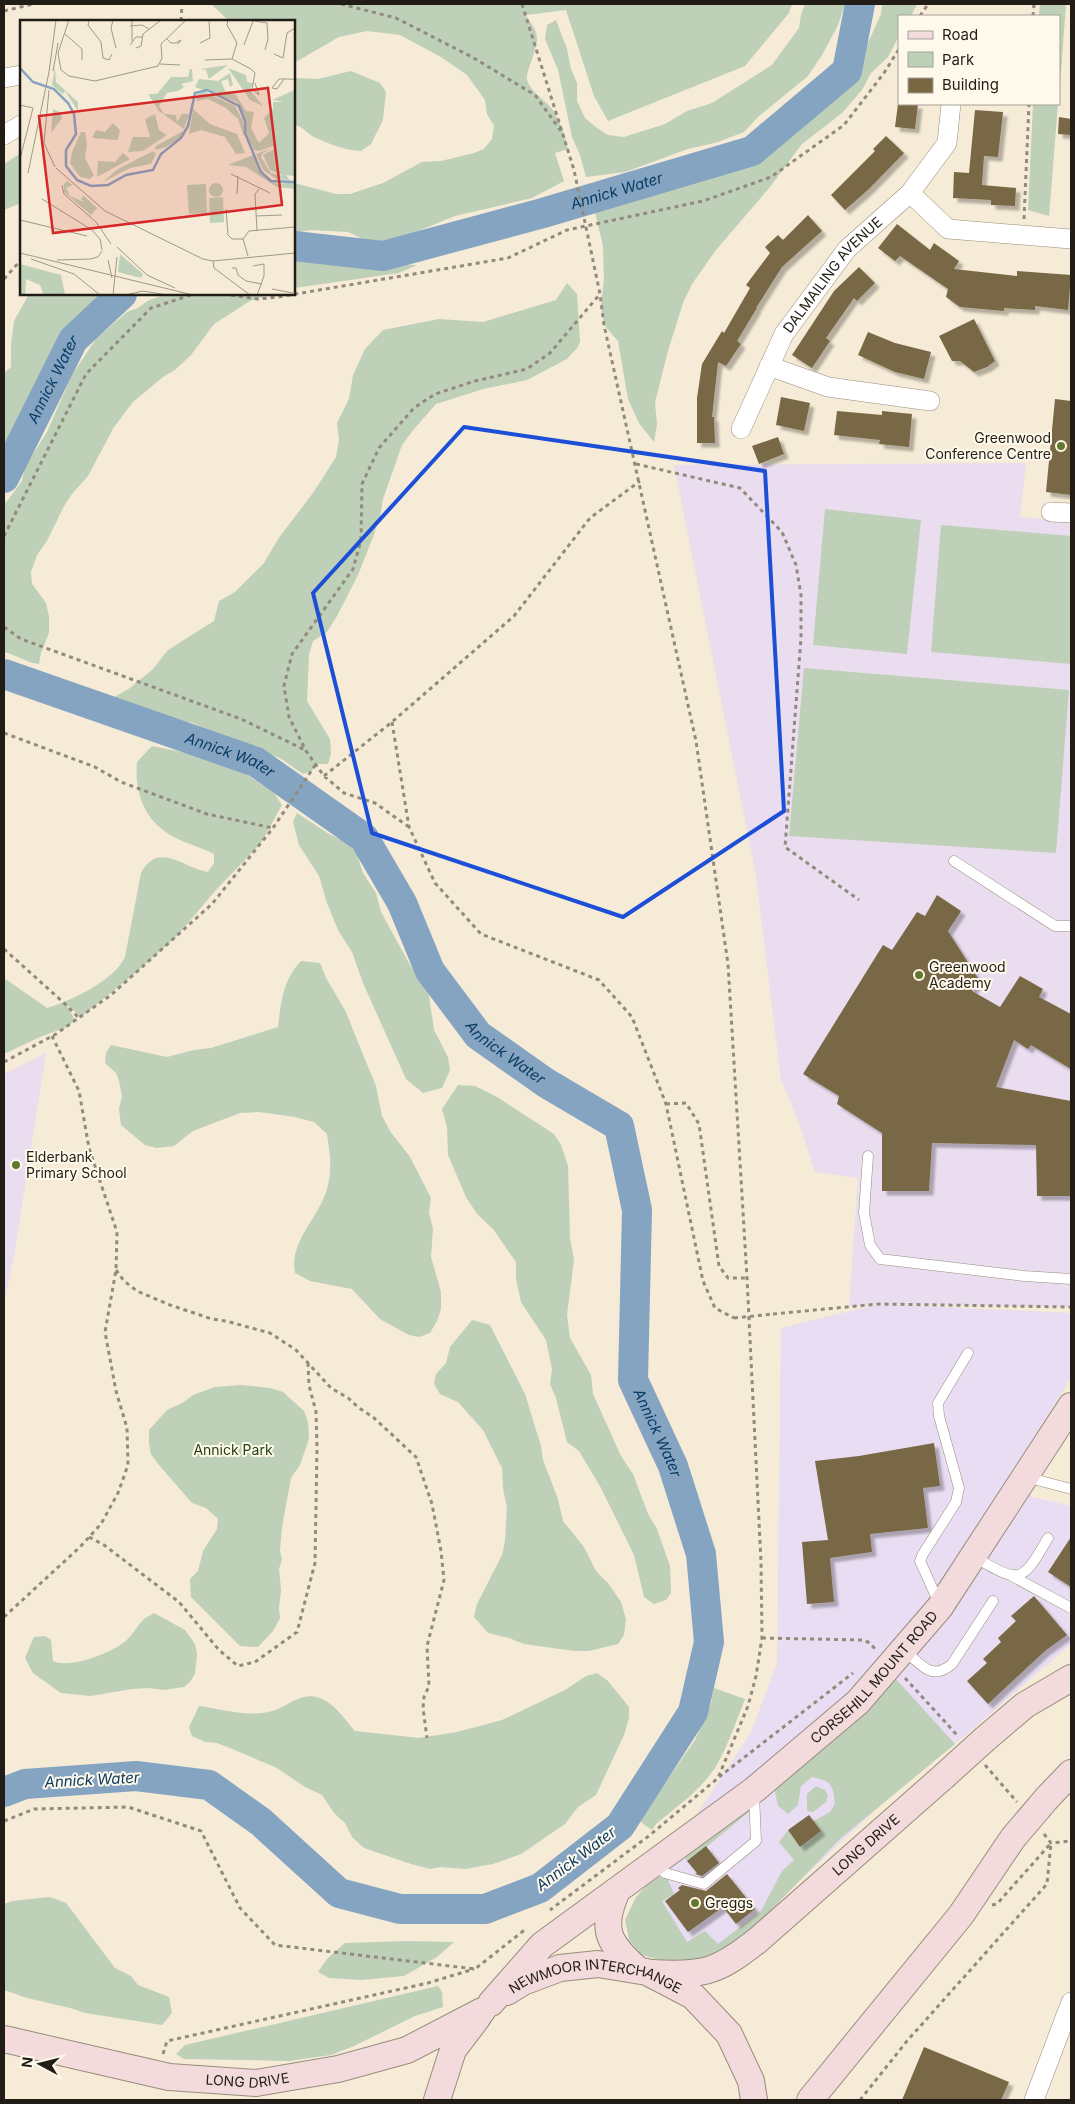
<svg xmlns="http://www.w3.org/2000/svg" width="1075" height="2104" font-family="Inter,sans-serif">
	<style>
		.commercial { fill: #e8ddf2 }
		.education { fill: #eaddf0 }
		.green { fill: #bed0b7 }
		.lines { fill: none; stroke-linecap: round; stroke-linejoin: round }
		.river { stroke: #85a4c2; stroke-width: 30 }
		.building { fill: #796744; filter: url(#shadow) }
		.lane-casing { stroke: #978d7b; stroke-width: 11 }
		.street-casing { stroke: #978d7b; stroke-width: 20 }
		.secondary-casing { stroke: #978d7b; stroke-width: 28 }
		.path { stroke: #928b7d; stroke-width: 3; stroke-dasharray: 4 4; stroke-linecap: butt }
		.lane { stroke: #fff; stroke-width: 10 }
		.street { stroke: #fff; stroke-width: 19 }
		.secondary { stroke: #f3dadd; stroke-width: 26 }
		.secondary-bridge-casing { stroke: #978d7b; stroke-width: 28; stroke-linecap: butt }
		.path-bridge { stroke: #928b7d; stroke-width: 3; stroke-dasharray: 4 4; stroke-linecap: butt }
		.secondary-bridge { stroke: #f3dadd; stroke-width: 26 }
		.marked { fill: none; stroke: #1d4ed8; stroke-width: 4; stroke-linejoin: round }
		.poi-dot { fill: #62782a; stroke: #fff9ec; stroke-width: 2 }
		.labels { text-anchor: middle; stroke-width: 4; stroke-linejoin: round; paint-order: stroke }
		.street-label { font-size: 14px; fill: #211d16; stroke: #fff9ec }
		.poi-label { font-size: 14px; fill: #211d16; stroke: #fff9ec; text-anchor: start }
		.park-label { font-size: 14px; fill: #1d3d09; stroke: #fff9ec }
		.water-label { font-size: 15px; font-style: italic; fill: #0a3b63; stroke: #fff9ec }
		.inset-river { fill: none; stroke: #85a4c2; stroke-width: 2.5 }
		.inset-road { fill: none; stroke: #a09989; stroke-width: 1 }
		.view { fill: #d62828; fill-opacity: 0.15; stroke: #d62828; stroke-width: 2.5 }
		.inset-edge { fill: none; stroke: #211d16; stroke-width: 2.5 }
	</style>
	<defs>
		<filter id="shadow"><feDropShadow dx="4.5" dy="4.5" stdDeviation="1" flood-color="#0004"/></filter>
	</defs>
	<rect width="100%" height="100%" fill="#f5ebd6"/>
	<!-- commercial -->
	<path class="commercial" d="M 879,1304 L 1071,1313 L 1071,1378 L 1008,1478 L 1033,1497 L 1071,1506 L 1071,1644 L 955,1744 L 888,1798 L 743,1934 L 690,1958 L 641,1900 L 750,1734 L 777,1664 L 781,1328 Z"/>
	<!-- education -->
	<path class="education" d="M 1026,463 L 1020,517 L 1071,521 L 1071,1307 L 879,1304 L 849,1307 L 858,1178 L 815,1172 L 798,1120 L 781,1080 L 755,870 L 674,465 Z
		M 46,1053 L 14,1256 L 4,1304 L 4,1074 Z"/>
	<!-- green -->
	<path class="green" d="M 211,4 L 792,4 L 789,13 L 745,66 L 608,121 L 594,96 L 566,10 L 526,15 C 530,23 537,29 537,39 C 537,50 525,74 527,80 C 530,91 545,100 552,109 C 560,121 565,135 568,149 L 555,153 L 564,181 L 532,198 L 455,216 L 386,244 L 371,243 L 348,232 L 311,230 L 294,233 L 294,183 L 336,194 L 350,194 L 383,183 L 422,162 L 441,161 L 474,153 L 484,149 L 492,139 L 494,126 L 487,114 L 485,100 L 467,75 L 441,57 L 400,35 L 367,31 L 339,37 L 294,63 L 294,21 L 229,21 Z
		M 805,4 L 845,4 L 838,25 L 822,55 L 808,76 L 758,117 L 744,132 L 718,142 L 688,149 L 625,172 L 586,177 L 580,155 L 572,137 L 558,70 L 545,39 L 547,25 L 556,20 L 567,49 L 571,69 L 577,83 L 577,101 L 585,118 L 597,128 L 608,135 L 624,137 L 665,124 L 687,111 L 712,103 L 772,65 L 799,28 L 801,15 Z
		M 882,4 L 917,4 L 911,16 L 899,16 L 899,36 L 888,57 L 871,73 L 862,90 L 842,113 L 802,144 L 770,187 L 716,250 L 692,284 L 683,303 L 668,351 L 655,402 L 657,425 L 654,442 L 639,423 L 628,399 L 618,341 L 604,325 L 601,305 L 604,279 L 603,246 L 593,204 L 681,183 L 742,162 L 770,149 L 808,121 L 843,89 L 868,43 L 881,14 Z
		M 1040,4 L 1066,4 L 1059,100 L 1059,16 L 1039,16 Z
		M 351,71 L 380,83 L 386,92 L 383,120 L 371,144 L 361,151 C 344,150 329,144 314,137 C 306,133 303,126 294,125 L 294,78 L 318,79 Z
		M 1033,104 L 1058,104 L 1049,216 L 1028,210 Z
		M 21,153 L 21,203 L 4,210 L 4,164 Z
		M 294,255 L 351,256 L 386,264 L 417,265 L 399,273 L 294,288 Z
		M 567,283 L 577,294 L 580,341 L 578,347 L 567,359 L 527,380 L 483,389 L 436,404 L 414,429 L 402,445 L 383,499 L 380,517 L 373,537 L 358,575 L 337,616 L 327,632 L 313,641 L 309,654 L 307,701 L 330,739 L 331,754 L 328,764 L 316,764 L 312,771 L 303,774 L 280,758 L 230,740 L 193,723 L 164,717 L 147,710 L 130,707 L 111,699 L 130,688 L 153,669 L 168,650 L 214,621 L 219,601 L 235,592 L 264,563 L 278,539 L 313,493 L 336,457 L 339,440 L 337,423 L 349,399 L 353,375 L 365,349 L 383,330 L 439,319 L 483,322 L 556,300 Z
		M 29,294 L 105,294 L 96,298 L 63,342 L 58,355 L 42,381 L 30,396 L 24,413 L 4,452 L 4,373 L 11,367 L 11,345 L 14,321 Z
		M 168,294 L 272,294 L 250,301 L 214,324 L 191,355 L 175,370 L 163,377 L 133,402 L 114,427 L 88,476 L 72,494 L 64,506 L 47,541 L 37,555 L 31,572 L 32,584 L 46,603 L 49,616 L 49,633 L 41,653 L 39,664 C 27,663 16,655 4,652 L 4,505 L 22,481 L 25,467 L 47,432 L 72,375 L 96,339 L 127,312 L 138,308 L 149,300 Z
		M 825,509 L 921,520 L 907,654 L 813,645 Z
		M 941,525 L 1071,536 L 1071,664 L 931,652 Z
		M 804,668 L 1069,690 L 1056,853 L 789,836 Z
		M 152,746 L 217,759 L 237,768 L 274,793 L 282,805 L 261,843 L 215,891 L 177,936 L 134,974 L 81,1017 L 66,1004 L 75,1020 L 67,1027 L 40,1037 L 4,1054 L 4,978 L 47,1008 C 71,1001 115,980 125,957 L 141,873 C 159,840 184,869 208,872 L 214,863 L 214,854 C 201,847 187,844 174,837 C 145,822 134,793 137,762 Z
		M 297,813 L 329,834 L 346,842 L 356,852 L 363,873 L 376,893 L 381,912 L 410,965 L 428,989 L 434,1030 L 448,1057 L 450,1070 L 442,1088 L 423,1093 L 406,1079 L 363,983 L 352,952 L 338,930 L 327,903 L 319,876 L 299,845 L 293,822 Z
		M 301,961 L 320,963 L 326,978 L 346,1012 L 355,1035 L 376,1086 L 382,1116 L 390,1131 L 410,1157 L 431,1198 L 429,1213 L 433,1229 L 431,1257 L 441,1292 L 441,1309 L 437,1321 L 430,1333 L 419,1337 L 409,1335 L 380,1319 L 352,1289 L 310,1281 L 295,1273 C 289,1242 317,1220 326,1192 C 333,1172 330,1154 327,1134 L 314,1122 L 295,1117 L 259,1112 L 240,1113 L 193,1131 L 174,1146 L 157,1148 L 145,1145 L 121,1125 L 119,1109 L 122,1096 L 119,1081 L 116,1073 L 105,1063 L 106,1053 L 111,1045 L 167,1057 L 194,1050 L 211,1048 L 278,1027 C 281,1002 283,980 301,961 Z
		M 458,1085 L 475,1086 L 497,1097 L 554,1134 L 561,1145 L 568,1166 L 570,1238 L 574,1260 L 567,1315 L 570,1338 L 591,1375 L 593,1394 L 621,1456 L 633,1474 L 648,1514 L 657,1529 L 670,1566 L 671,1593 L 666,1600 L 654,1604 L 644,1597 L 634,1555 L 601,1488 L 579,1451 L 567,1442 L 556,1398 L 550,1384 L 552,1369 L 546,1340 L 521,1302 L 516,1279 L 516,1262 L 493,1229 L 477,1214 L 466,1197 L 448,1155 L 447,1127 L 442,1109 Z
		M 472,1320 L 490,1325 L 525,1394 L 541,1446 L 543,1460 L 558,1499 L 563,1521 L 584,1547 L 596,1571 L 608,1583 L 621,1602 L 626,1619 L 624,1635 L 618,1644 L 589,1651 L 574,1651 L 524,1644 L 509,1638 L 488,1633 L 474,1617 L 477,1604 L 502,1555 L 505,1541 L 507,1508 L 503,1488 L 502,1468 L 483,1430 L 458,1402 L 440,1394 L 434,1384 L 436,1374 L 446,1363 L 450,1347 Z
		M 241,1385 L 270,1388 L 283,1392 L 304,1411 L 308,1422 L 309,1439 L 300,1465 L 291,1478 L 282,1527 L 280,1551 L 282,1559 L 279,1569 L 281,1590 L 279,1608 L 280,1618 L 273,1631 L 258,1647 L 240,1646 L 191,1597 L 190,1579 L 198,1571 L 203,1551 L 217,1529 L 218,1519 L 206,1508 L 192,1503 L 159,1465 L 151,1454 L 149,1444 L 149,1430 L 167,1410 L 184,1402 L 193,1395 L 215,1387 Z
		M 154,1613 L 185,1630 L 195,1644 L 197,1654 L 195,1674 L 190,1682 L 184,1687 L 163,1690 L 149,1688 L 132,1689 L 90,1696 L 61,1693 L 33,1673 L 25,1658 L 34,1637 L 45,1636 L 51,1640 L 53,1661 C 70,1669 108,1654 123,1643 C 132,1637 137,1626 144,1619 C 147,1617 151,1615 154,1613 Z
		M 597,1673 L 608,1681 L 629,1707 L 629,1718 L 624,1735 L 596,1795 L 578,1807 L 565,1824 L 521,1854 L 493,1864 L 465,1869 L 440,1867 L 430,1869 L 411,1864 L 364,1848 L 352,1837 L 345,1823 L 334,1813 L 322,1795 L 305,1787 L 277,1768 L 230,1748 L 217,1743 L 205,1742 L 192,1736 L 189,1727 L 199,1706 C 222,1709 245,1717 268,1712 C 280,1710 289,1702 300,1698 C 326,1689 341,1715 355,1731 L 419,1738 L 457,1732 L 502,1720 L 565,1690 L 586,1676 Z
		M 895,1678 L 955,1744 L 841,1838 L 749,1933 L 721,1957 L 681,1966 L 642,1955 L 629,1940 L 625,1920 L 636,1897 L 646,1886 L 665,1873 L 674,1894 L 662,1901 L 687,1942 L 705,1931 L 718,1944 L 761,1911 L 782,1871 L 794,1860 L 779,1842 L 788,1830 L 800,1847 L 821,1831 L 814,1821 L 830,1812 L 835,1804 C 833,1784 831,1781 812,1777 L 801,1786 L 798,1805 L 788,1814 L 778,1806 L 774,1787 L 850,1726 Z
		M 714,1688 L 745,1699 C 737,1719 724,1757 712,1772 C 697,1793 675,1808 656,1824 L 652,1830 L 639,1821 L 695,1740 L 711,1704 Z
		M 816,1786 L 825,1790 L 828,1796 L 826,1802 L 813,1812 L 807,1811 L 807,1794 Z
		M 745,1808 L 749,1812 L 688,1862 L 684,1857 Z
		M 50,1897 L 66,1903 L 115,1968 L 131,1976 L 138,1985 L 169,1997 L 172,2013 L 162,2025 L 85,2013 L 74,2009 L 27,1998 L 4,1990 L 4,1904 L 12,1901 Z
		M 407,1941 L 454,1942 L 437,1957 L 404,1976 L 361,1980 L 329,1978 L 318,1972 L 327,1959 L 345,1943 Z
		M 438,1986 L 442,1992 L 443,2007 L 415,2016 L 354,2046 L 331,2055 L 289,2061 L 184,2059 L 176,2054 L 185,2045 Z"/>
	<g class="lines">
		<!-- river -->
		<g class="river">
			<path id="s1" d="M 294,246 L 383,256 L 543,213 L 752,151 L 847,71 L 860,4"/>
			<path id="s2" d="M 4,478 L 73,340 L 122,294"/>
			<path id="s3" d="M 4,674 L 256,762 L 364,838 L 402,903 L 430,971 L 478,1035 L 546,1083 L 619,1126 L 637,1210 L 633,1380 L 673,1466 L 701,1554 L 709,1642 L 693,1712 L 620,1826 L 540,1888 L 485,1909 L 400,1909 L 339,1893 L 261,1822 L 209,1785 L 136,1776 L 25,1784 L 4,1792"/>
		</g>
	</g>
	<!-- building -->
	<path class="building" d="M 898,104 L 918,104 L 915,129 L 895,127 Z
		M 975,110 L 1003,112 L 998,157 L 984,156 L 982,185 L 1016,188 L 1015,206 L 991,205 L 991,200 L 953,198 L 954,172 L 969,173 Z
		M 1059,117 L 1071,119 L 1071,135 L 1058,134 Z
		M 886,136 L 904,153 L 869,189 L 845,210 L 831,195 L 875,151 L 873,149 Z
		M 808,215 L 822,231 L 782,267 L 756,308 L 757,308 L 737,341 L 741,344 L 726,366 L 718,362 L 712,417 L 714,417 L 715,443 L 697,443 L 697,398 L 702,364 L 722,331 L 724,333 L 750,288 L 746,285 L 770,253 L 765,247 L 778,235 L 783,240 Z
		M 897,224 L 930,250 L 934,243 L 959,261 L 954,269 L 1017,276 L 1017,271 L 1071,275 L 1068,310 L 1035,306 L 1035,310 L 1004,308 L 1004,311 L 960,307 L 946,297 L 948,289 L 900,256 L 895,261 L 878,248 Z
		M 859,267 L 875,283 L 857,301 L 854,298 L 826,338 L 830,341 L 812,368 L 792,355 L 834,291 Z
		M 974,319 L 995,361 L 987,367 L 974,372 L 960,361 L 952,361 L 939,336 Z
		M 868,332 L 895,343 L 931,352 L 924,379 L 895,372 L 858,355 Z
		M 781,397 L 810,403 L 804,431 L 776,425 Z
		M 1055,399 L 1071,401 L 1071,495 L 1046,492 Z
		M 837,411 L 882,415 L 882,411 L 912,414 L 909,447 L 879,444 L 880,440 L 834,435 Z
		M 778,437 L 784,454 L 759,464 L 752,446 Z
		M 937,895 L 961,911 L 948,931 L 979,980 L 972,991 L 1000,1007 L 1020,976 L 1043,989 L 1039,997 L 1071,1014 L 1071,1069 L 1031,1045 L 1028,1049 L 1014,1040 L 996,1087 L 1071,1101 L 1071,1196 L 1037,1196 L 1036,1145 L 932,1143 L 929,1191 L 882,1191 L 882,1133 L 837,1104 L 839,1096 L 803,1074 L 883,945 L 892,950 L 917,912 L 925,916 Z
		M 934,1443 L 940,1486 L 923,1488 L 928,1528 L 870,1534 L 872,1552 L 830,1558 L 834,1602 L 807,1604 L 802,1542 L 828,1540 L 815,1461 L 859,1456 Z
		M 1071,1537 L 1071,1587 L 1048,1572 Z
		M 1034,1596 L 1067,1635 L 1045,1651 L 988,1704 L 967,1681 L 987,1663 L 983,1659 L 1001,1642 L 998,1638 L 1016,1621 L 1011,1616 Z
		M 809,1815 L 821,1831 L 800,1847 L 788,1830 Z
		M 706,1846 L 719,1863 L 702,1876 L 695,1874 L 697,1873 L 687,1861 Z
		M 727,1874 L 755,1909 L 736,1924 L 723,1907 L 688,1932 L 665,1901 L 680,1890 L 678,1888 L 682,1885 L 706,1891 Z
		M 924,2047 L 1009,2082 L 1001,2100 L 902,2100 Z"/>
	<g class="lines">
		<defs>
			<path id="lane" d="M 954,861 L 1055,926 L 1071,926
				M 868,1156 L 864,1213 L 870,1245 L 880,1259 L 1024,1276 L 1071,1279
				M 1026,1477 L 1071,1489
				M 974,1557 C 1020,1583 1021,1585 1048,1538
				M 1012,1576 L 1071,1608
				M 939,1603 L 920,1561 L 923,1554 L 956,1502 L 959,1488 L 939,1416 L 938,1403 L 968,1353
				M 904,1650 C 921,1664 931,1682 952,1664 L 993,1601
				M 655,1864 L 665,1873 L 704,1884 L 756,1841 L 754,1794"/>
			<g id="street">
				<path d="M 4,78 L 21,75"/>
				<path d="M 4,135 L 21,125"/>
				<path d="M 910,193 L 948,229 L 1071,239"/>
				<path d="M 769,366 L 828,387 L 930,401"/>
				<path id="s4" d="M 741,429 L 784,334 L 847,249 L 910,193 L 947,143 L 951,104"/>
				<path d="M 1051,512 L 1071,513"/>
				<path d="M 1034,2100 L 1071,2002"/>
			</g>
			<g id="secondary">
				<path d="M 985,1739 L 1025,1705 L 1071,1678"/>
				<path d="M 1047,1798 L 1071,1773"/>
				<path d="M 616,1893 C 600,1930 609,1944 637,1969"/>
				<path id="s5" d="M 652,1973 C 704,1976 718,1972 758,1940 L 943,1777"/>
				<path id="s6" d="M 507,1992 L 523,1982 L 560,1968 L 598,1964 L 647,1972 L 693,1996 L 729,2034 L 751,2081 L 754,2100"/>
				<path id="s7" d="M 491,2003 L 542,1945 L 754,1790 L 858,1702 L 940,1607 L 1071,1406"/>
				<path id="s8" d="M 4,2039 L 169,2077 L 256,2083 L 338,2069 L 407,2050 L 482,2011"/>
				<path d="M 437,2100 L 453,2050 L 478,2017"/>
				<path d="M 810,2100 L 961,1915 L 1013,1838"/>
			</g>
		</defs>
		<!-- lane casing -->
		<use href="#lane" class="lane-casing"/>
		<!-- street casing -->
		<use href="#street" class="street-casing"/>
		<!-- secondary casing -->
		<use href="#secondary" class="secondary-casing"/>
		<!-- path -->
		<path class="path" d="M 341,4 L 396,18 L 472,57 L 535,95 L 563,134
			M 522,4 L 574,170 L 600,294 L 604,325 L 696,741 L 728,964 L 747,1278 L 761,1562 L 762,1638 L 756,1676 L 748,1706 L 718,1778 L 650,1835 L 550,1910
			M 4,11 L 33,4
			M 920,16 L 928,4
			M 1033,16 L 1034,4
			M 181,21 L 182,4
			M 1024,219 L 1029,104
			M 4,279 L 21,260
			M 223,294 L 258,299 L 278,297 L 508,258 L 567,230 L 703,201 L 771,177 L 844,125 L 884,73 L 899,49
			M 636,464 L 740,488 L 782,532 L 796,565 L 801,595 L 801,638 L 785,847 L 859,900
			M 4,536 L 86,374 L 151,308 L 194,294
			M 4,627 L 21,639 L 241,719 L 305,750
			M 392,722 L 409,827 L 435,883 L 481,934 L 599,980 L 632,1017 L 666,1104 L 703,1281 L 715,1308 L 734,1318
			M 4,733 L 95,767 L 121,782 L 207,814 L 273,828
			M 324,776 L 392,722 L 514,616 L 590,518 L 640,481
			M 409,827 L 375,803 L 344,793 L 324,776 L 306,751 L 289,717 L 284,686 L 292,654 L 353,569 L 361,540 L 362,484 L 379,448 L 414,408 L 435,394 L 475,381 L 527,369 L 550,353 L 600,294
			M 4,949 L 64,1003 L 79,1018
			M 4,1062 L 56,1034 L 111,995 L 212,904 L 273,828 L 316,764
			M 666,1104 L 686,1103 L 699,1124 L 719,1266 L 728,1278 L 747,1278
			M 116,1270 L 124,1281 L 137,1291 L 170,1305 L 212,1319 L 226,1321 L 270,1333 L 296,1350 L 331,1388 L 348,1398 L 359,1408 L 373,1417 L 416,1457 L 432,1504 L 441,1551 L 444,1580 L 427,1646 L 429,1686 L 424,1697 L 423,1708 L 427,1738
			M 773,1314 L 879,1304 L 1071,1307
			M 89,1537 L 104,1545 L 179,1602 L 219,1650 L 238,1666 L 255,1662 L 297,1632 L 315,1563 L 317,1448 L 316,1412 L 309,1385 L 308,1364
			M 4,1617 L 80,1547 L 101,1524 L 118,1493 L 128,1465 L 127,1428 L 116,1391 L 105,1332 L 116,1270 L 117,1232 L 89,1148 L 79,1091 L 52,1036
			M 762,1638 L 863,1640 L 870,1643 L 875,1649
			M 905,1678 L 957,1735
			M 985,1765 L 1017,1802
			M 719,1777 L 853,1673
			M 4,1821 L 34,1809 L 128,1807 L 201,1831 L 240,1908 L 275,1945 L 475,1969 L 527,1928
			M 1044,1834 L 1051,1843 L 1071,1841
			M 992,1905 L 997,1904 L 1051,1843
			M 163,2054 L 167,2041 L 428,1983 L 474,1969
			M 860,2100 L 907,2041 L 1047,1884 L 1051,1843"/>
		<!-- lane -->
		<use href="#lane" class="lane"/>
		<!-- street -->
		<use href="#street" class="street"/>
		<!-- secondary -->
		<use href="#secondary" class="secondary"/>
		<defs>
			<path id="secondary-bridge" d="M 943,1777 L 985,1739
				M 1013,1838 L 1047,1798"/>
		</defs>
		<!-- secondary-bridge casing -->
		<use href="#secondary-bridge" class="secondary-bridge-casing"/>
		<!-- path-bridge -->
		<path class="path-bridge" d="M 734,1318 L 773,1314"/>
		<!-- secondary-bridge -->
		<use href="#secondary-bridge" class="secondary-bridge"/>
	</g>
	<!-- marked area -->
	<path class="marked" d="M 464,427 L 765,471 L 784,811 L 623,917 L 372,833 L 313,593 Z"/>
	<!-- markers -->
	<g class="poi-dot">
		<circle cx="1061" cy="446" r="5"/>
		<circle cx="919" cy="975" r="5"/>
		<circle cx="16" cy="1165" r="5"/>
		<circle cx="695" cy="1903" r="5"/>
	</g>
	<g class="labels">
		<!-- street labels -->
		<g class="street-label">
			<text dy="5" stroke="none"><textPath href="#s4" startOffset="181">DALMAILING AVENUE</textPath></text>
			<text dy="5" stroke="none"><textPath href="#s7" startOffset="505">CORSEHILL MOUNT ROAD</textPath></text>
			<text dy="5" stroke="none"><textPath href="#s5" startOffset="259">LONG DRIVE</textPath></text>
			<text dy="5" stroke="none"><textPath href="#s6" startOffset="94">NEWMOOR INTERCHANGE</textPath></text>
			<text dy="5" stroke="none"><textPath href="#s8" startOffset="248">LONG DRIVE</textPath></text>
		</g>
		<!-- poi labels -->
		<g class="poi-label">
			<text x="1051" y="443" text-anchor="end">Greenwood<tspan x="1051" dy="16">Conference Centre</tspan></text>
			<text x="929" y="972">Greenwood<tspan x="929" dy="16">Academy</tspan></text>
			<text x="26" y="1162">Elderbank<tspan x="26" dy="16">Primary School</tspan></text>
			<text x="705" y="1908">Greggs</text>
		</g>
		<!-- park labels -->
		<g class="park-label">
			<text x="233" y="1455">Annick Park</text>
		</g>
		<!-- water labels -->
		<g class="water-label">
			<text dy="5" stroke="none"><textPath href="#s1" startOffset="332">Annick Water</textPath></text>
			<text dy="5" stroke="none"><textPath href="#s2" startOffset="110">Annick Water</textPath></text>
			<text dy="5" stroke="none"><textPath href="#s3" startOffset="240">Annick Water</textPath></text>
			<text dy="5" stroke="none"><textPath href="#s3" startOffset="660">Annick Water</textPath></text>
			<text dy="5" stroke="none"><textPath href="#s3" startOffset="1110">Annick Water</textPath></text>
			<text transform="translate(92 1780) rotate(-3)" y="5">Annick Water</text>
			<text transform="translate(576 1859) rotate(-37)" y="5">Annick Water</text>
		</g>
	</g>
	<!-- overview -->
	<g transform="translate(20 20)">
		<rect width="275" height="275" fill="#f5ebd6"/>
		<path d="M 208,45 L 189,59 L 186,50 L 181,49 ZM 35,48 L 36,62 L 58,82 L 58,91 L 45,71 L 43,74 L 32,65 ZM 208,48 L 226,55 L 227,62 L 233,63 L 230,70 L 243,86 L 230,80 ZM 170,49 L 172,49 L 173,61 L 161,64 L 164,67 L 158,71 L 147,73 L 139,86 L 144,94 L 156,95 L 157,102 L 162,94 L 169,94 L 164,109 L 139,91 L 128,74 L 137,74 L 151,57 L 168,57 ZM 210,53 L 213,65 L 210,67 L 208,59 L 201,61 L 205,71 L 216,75 L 226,91 L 234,92 L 231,108 L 239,123 L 249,113 L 244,98 L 253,89 L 253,82 L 264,82 L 252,80 L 275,70 L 275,156 L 266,155 L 270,160 L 256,159 L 243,150 L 236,134 L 252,128 L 243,133 L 241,137 L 251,153 L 265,156 L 250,150 L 243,135 L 254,129 L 253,126 L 239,131 L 234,130 L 226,113 L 224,95 L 217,82 L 175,67 L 179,59 L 198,61 ZM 185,72 L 215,86 L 223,101 L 224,117 L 218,99 L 206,88 L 188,79 L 176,81 L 178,74 ZM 33,89 L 40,92 L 42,98 L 31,113 ZM 173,89 L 190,104 L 217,114 L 225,133 L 216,134 L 205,117 L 181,110 L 169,114 ZM 135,94 L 139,110 L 147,115 L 123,131 L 108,132 L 113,117 L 130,117 L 125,99 ZM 93,103 L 100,110 L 98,120 L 72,118 L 76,110 L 85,112 ZM 163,111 L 160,118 L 146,127 L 135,130 L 136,126 ZM 61,112 L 65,112 L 67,125 L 65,138 L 74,155 L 70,159 L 60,157 L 50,143 L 52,132 ZM 133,131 L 136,134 L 131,144 L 110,148 L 83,162 L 98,149 ZM 103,133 L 110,139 L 77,157 L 78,141 L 95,142 ZM 233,135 L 247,159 L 258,164 L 275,162 L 275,169 L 257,167 L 226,147 L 208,145 ZM 47,161 L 53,165 L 46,168 L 50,176 L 64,182 L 61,178 L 64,176 L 77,188 L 71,195 L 44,172 L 44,164 ZM189 170a7 7 0 1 1 14 0a7 7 0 1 1-14 0ZM 186,164 L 187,193 L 169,194 L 167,165 ZM 203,177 L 204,202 L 190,203 L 189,178 ZM 100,234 L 123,254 L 121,258 L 98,252 ZM 0,244 L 41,255 L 45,275 L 24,275 L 20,265 L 6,259 L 5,275 L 0,275 Z" fill="#bed0b7"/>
		<path class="inset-river" d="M 0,48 L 13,62 L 34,69 L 48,83 L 54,94 L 56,114 L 46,130 L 46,146 L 57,160 L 71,166 L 88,165 L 106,155 L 133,150 L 141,134 L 161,118 L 168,106 L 175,73 L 187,70 L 219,86 L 225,101 L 225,113 L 241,152 L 251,161 L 275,162"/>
		<path class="inset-road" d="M 49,0 L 38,33 L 41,50 L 49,56 L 75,61 L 138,46 L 142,38 L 141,24 L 166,0M 69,0 L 68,5 L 81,22 L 83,38 L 89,40 L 92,34M 93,0 L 91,8 L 96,28M 208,0 L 207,5 L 217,23 L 212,39M 229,0 L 247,3 L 248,19 L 245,30M 110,6 L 122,5 L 129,9M 45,14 L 62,29 L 62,40M 147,19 L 151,23 L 159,23 L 161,20 L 157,22M 112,21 L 112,0M 180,23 L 190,18 L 189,0M 110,25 L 116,17 L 122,17M 224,25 L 233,1M 116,28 L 121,26 L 123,14 L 141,0M 254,34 L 263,38 L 267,13 L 275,8M 185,40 L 212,39 L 231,49 L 235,53 L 232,69 L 239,75 L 235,63M 140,44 L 160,45M 33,51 L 38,23M 264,59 L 257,69 L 252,68 L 258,60 L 260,59 L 272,59 L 275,60M 29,70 L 24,123 L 35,147M 0,85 L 13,88 L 0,139M 36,148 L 85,191 L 183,239 L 193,241 L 275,233M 8,153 L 29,52 L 36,0M 211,154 L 250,173M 42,165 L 44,174 L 76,202 L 91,224M 217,174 L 218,156M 22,179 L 72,210 L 80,219 L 82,230M 206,189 L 208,215 L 212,219 L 223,219M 236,196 L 262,195M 0,200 L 67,216M 237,211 L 235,174 L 239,169M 97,227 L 127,255 L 155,268M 0,233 L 173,275M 228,236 L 223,219 L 229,211 L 275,207M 11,239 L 54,254 L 80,275M 37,240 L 70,239 L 78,237 L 82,231M 88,240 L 92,258M 193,241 L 194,248 L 230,275M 233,246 L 244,244 L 244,256 L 237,275M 212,248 L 216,248 L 218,255 L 226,261 L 242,264M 252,269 L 273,273M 93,275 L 97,237M 105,275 L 123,271 L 147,275"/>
		<path class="view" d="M 248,68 L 262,185 L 33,213 L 19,96 Z"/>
		<rect width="275" height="275" class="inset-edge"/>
	</g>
	<!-- border -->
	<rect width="1075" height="2104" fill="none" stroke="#211d16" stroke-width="10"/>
	<!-- legend -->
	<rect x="898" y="15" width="162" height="90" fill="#fff9ec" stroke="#a6a196"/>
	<rect x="908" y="31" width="25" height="8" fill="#f3dadd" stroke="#a6a196"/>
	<text x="942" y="40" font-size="15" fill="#211d16">Road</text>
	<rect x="908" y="52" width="25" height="15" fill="#bed0b7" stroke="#a6a196"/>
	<text x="942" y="65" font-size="15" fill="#211d16">Park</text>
	<rect x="908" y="78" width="25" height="15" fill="#796744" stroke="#a6a196"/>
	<text x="942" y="90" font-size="15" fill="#211d16">Building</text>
	<!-- north arrow -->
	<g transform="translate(40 2064) rotate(277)" stroke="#fff9ec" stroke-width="4" paint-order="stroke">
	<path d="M0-4L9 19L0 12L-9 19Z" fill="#211d16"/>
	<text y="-8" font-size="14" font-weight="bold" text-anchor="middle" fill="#211d16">N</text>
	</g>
</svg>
